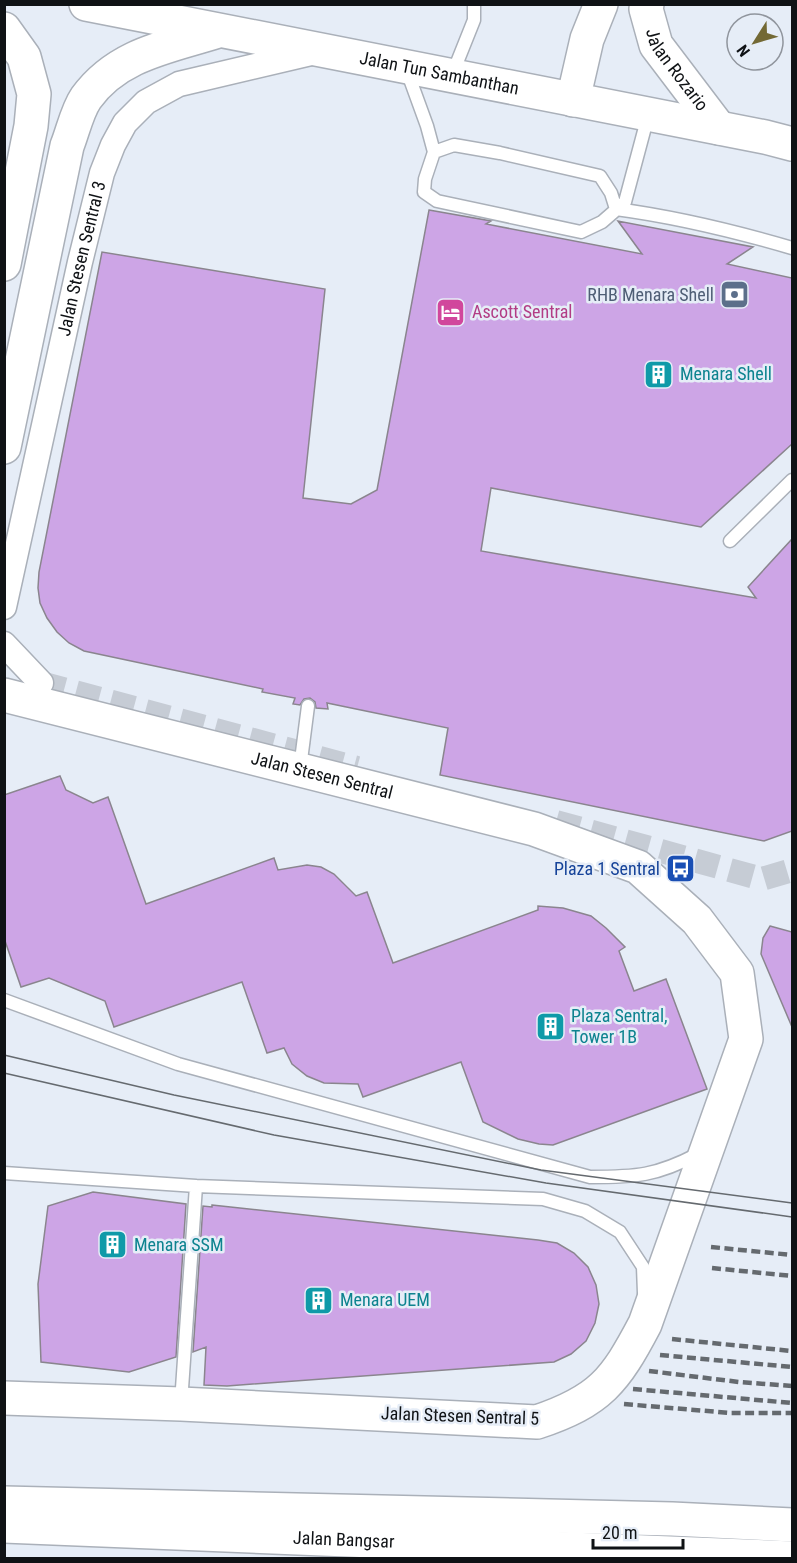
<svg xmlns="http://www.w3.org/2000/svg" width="797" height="1563" font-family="'Roboto Condensed',sans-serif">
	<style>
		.building { fill: #cda5e6; stroke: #8a858e; stroke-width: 1.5 }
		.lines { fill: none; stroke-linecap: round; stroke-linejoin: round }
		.street-tunnel { stroke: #c6ccd5; stroke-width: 24; stroke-dasharray: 24 12; stroke-linecap: butt }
		.lane-casing { stroke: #aab0b9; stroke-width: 15 }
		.street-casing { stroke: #aab0b9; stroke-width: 27 }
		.secondary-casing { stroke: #aab0b9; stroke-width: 36 }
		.lane { stroke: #fff; stroke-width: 12 }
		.street { stroke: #fff; stroke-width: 24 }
		.secondary { stroke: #fff; stroke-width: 33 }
		.tram { stroke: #656a6f; stroke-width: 1.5 }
		.rail { stroke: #656a6f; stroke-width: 4.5; stroke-dasharray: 9 4.5; stroke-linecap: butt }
		.labels { text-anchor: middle; stroke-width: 5; stroke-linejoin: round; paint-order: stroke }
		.street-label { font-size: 18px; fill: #0f1215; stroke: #e6edf7 }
		.service-label { font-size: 18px; fill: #4e5e75; stroke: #e6edf7; text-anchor: end }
		.hotel-label { font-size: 18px; fill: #b23c85; stroke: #e6edf7; text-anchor: start }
		.culture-label { font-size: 18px; fill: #0d838f; stroke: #e6edf7; text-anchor: start }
		.transit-label { font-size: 18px; fill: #164399; stroke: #e6edf7; text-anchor: end }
	</style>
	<rect width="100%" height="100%" fill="#e6edf7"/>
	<!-- building -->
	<path class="building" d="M 429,210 L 491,221 L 486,224 L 642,254 L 618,221 L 753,247 L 727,264 L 792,278 L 792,444 L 701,527 L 491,488 L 481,551 L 756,598 L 748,587 L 792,539 L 792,831 L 764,841 L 440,775 L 448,728 L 327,703 L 328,709 L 316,708 L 315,702 L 310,698 L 304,699 L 300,705 L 293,704 L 295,698 L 262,692 L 263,689 L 84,651 L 69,643 L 57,632 L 47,618 L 40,603 L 38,588 L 39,572 L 102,252 L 325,289 L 303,498 L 351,504 L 377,490 Z
		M 60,776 L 66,790 L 93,803 L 108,797 L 146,904 L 274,858 L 278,870 L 307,865 L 321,867 L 334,874 L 356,896 L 367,892 L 393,963 L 538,910 L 538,906 L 563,908 L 591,916 L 606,928 L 625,947 L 619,951 L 634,991 L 666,979 L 707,1089 L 553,1145 L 539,1144 L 518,1139 L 483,1122 L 461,1062 L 363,1097 L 358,1084 L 324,1083 L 307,1076 L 292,1064 L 284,1048 L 267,1053 L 242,982 L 114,1027 L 105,1001 L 49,978 L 21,987 L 4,938 L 4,795 Z
		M 770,926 L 792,932 L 792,1027 L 761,954 L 763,938 Z
		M 93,1192 L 186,1204 L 176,1357 L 129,1372 L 41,1362 L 38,1284 L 48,1206 Z
		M 212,1205 L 538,1240 L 557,1243 L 574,1253 L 588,1267 L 596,1285 L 599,1304 L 595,1323 L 586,1341 L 571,1354 L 554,1362 L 227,1386 L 204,1385 L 206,1347 L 193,1352 L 203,1206 L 212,1207 Z"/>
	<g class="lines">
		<!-- street-tunnel -->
		<path class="street-tunnel" d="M 41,683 L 357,768
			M 556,822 L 762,879 L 792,870"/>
		<defs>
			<path id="lane" d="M 407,71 L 427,126 L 434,152 L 425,179 L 424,192 L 437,201 L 581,232 L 602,222 L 625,202 L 648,116
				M 452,75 L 474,20 L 474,4
				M 434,152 L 454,145 L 500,153 L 600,176 L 611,193 L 616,209 C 676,217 734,231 792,248
				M 730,541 L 792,480
				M 300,768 L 308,706
				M 4,1000 L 178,1064 L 590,1177 C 636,1177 656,1176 698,1154
				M 4,1173 L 196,1186 L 543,1199 L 585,1211 L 620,1232 L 643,1267 L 644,1293
				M 181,1403 L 196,1186"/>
			<g id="street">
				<path id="s1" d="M 4,607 L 80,262 L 102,173 L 113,145 L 125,123 L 146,102 L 179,84 L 315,52"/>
				<path d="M 4,644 L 41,683"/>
			</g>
			<g id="secondary">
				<path id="s2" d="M 86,4 L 765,137 L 792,144"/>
				<path id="s3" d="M 647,4 L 646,9 L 656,45 L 719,128"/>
				<path d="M 4,29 L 24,57 L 34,94 L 31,126 L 4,264"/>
				<path d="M 573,100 L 587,39 L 601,4"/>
				<path d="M 4,447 L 67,146 C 73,131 77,111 86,98 C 117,55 166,47 215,32"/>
				<path id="s4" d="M 4,695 L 534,829 L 638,867 L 697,920 L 737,973 L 746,1039 L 645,1324 C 615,1381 600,1401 537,1422 L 181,1404 L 4,1398"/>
				<path d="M 4,1503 L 672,1519 L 792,1525"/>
				<path id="s5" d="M 4,1526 L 792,1558"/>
			</g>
		</defs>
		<!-- lane casing -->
		<use href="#lane" class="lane-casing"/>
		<!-- street casing -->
		<use href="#street" class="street-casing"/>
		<!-- secondary casing -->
		<use href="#secondary" class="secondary-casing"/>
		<!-- lane -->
		<use href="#lane" class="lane"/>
		<!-- street -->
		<use href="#street" class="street"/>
		<!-- secondary -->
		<use href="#secondary" class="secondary"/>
		<!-- tram -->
		<path class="tram" d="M 4,1055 L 174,1095 L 541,1170 L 792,1203
			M 4,1073 L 274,1135 L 546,1183 L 792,1217"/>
		<!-- rail -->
		<path class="rail" d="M 711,1247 L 792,1255
			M 712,1268 L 792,1276
			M 672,1339 L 792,1351
			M 660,1355 L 792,1367
			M 649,1371 L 739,1382 L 792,1386
			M 633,1389 L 792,1403
			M 624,1404 L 731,1413 L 792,1413"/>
	</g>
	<!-- icons -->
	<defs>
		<symbol id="bank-square" viewBox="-11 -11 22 22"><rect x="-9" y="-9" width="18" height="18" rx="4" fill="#5c6f8a" stroke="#e6edf7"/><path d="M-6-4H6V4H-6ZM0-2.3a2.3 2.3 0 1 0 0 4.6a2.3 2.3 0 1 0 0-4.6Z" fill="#fff"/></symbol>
		<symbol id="hotel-square" viewBox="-11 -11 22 22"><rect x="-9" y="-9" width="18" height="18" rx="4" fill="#d1479c" stroke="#e6edf7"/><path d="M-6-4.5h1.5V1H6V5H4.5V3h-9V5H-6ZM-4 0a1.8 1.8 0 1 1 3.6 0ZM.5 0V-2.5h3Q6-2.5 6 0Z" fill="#fff"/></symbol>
		<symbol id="building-square" viewBox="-11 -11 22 22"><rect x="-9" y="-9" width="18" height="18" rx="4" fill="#0f9aa8" stroke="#e6edf7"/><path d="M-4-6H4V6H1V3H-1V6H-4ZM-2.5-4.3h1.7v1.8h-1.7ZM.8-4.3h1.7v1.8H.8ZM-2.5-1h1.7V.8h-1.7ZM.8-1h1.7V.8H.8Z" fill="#fff"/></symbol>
		<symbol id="bus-square" viewBox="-11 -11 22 22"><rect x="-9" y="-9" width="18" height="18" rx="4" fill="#1a4fb4" stroke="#e6edf7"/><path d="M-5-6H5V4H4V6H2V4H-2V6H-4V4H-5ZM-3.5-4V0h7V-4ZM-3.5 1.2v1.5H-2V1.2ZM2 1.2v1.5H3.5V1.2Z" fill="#fff"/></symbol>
	</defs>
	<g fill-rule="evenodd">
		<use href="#bank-square" x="718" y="278" width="33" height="33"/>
		<use href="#hotel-square" x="434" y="296" width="33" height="33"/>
		<use href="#building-square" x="642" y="358" width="33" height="33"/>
		<use href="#bus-square" x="664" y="852" width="33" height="33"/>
		<use href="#building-square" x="534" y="1010" width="33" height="33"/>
		<use href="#building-square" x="96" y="1228" width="33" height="33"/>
		<use href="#building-square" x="302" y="1284" width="33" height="33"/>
	</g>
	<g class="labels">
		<!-- street labels -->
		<g class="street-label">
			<text dy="6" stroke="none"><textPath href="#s3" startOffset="74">Jalan Rozario</textPath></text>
			<text dy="6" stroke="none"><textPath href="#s2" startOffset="360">Jalan Tun Sambanthan</textPath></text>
			<text dy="6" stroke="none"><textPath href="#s1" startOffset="357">Jalan Stesen Sentral 3</textPath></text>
			<text dy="6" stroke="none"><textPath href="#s4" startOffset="328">Jalan Stesen Sentral</textPath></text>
			<text transform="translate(460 1416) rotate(2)" y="6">Jalan Stesen Sentral 5</text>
			<text dy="6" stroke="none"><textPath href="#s5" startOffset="340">Jalan Bangsar</textPath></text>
		</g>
		<!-- service labels -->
		<g class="service-label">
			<text x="714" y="301">RHB Menara Shell</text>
		</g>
		<!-- hotel labels -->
		<g class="hotel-label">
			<text x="472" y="318">Ascott Sentral</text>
		</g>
		<!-- culture labels -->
		<g class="culture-label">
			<text x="680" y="380">Menara Shell</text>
			<text x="571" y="1022">Plaza Sentral,<tspan x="571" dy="21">Tower 1B</tspan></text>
			<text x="134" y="1251">Menara SSM</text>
			<text x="340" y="1306">Menara UEM</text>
		</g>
		<!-- transit labels -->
		<g class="transit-label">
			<text x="660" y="875">Plaza 1 Sentral</text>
		</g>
	</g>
	<!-- border -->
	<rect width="797" height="1563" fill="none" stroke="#0f1215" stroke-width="12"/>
	<!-- north arrow -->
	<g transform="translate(755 42) rotate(233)"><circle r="28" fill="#e6edf7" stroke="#90959d" stroke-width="1.5"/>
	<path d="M0-4.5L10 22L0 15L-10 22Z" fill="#736935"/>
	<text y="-9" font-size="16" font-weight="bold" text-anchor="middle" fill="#0f1215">N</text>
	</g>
	<!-- scale -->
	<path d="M593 1539v9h90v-9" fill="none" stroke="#0f1215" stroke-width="3"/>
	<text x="602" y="1539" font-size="18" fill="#0f1215" stroke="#e6edf7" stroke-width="4.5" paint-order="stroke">20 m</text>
</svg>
